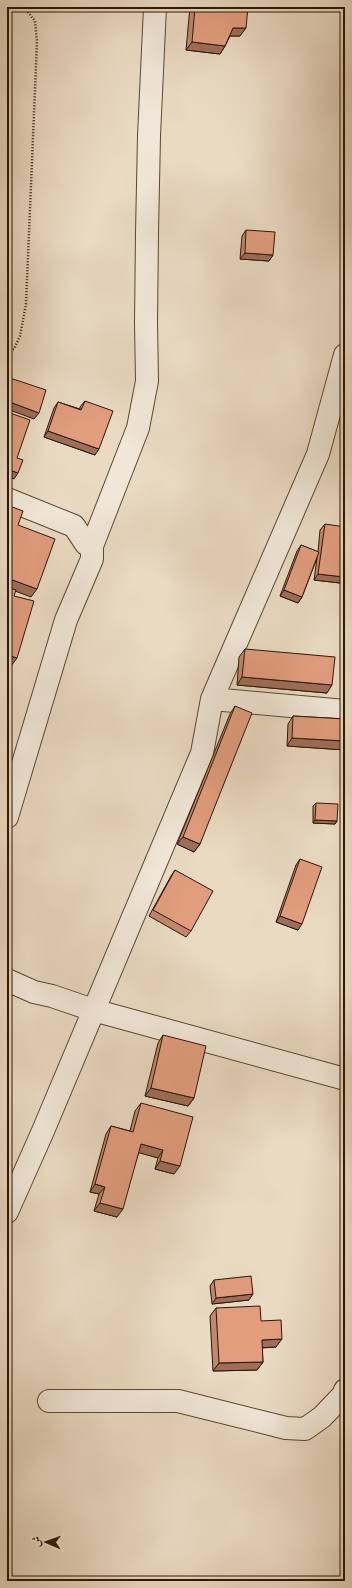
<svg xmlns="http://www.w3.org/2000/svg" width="352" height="1588" font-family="'Gentium Book Plus',Amiri,serif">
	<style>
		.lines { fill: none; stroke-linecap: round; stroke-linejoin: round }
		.street-casing { stroke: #5b4731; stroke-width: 24 }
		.path { stroke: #2b1600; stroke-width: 2.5; stroke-dasharray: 1 2; stroke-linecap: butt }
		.street { stroke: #f1e7d8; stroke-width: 22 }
		.wall { fill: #c2876c; stroke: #2b1600 }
		.shaded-wall { fill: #9e6e58; stroke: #2b1600 }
		.building { fill: #e19d7e; stroke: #2b1600 }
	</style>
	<rect width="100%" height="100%" fill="#eadac3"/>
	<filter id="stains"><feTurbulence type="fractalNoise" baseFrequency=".005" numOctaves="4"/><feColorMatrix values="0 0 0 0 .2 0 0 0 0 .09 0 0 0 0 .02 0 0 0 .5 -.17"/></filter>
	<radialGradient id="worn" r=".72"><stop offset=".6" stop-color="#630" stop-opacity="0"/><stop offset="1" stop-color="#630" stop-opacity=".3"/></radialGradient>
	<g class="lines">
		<defs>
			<path id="street" d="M 7,499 L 74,526 L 86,544 L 92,546 L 92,559 L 66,620 L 7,817
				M 92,546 L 138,428 L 147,381 L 146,322 L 147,233 L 149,136 L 155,7
				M 212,699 L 345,711
				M 7,980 L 34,992 L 52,996 L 93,1010 L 345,1079
				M 7,1212 L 43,1131 L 202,753 L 212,699 L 318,454 L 345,355
				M 49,1401 L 178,1401 L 286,1428 L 305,1429 L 322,1417 L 343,1395 L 345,1390"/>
		</defs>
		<!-- street casing -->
		<use href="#street" class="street-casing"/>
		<!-- path -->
		<path class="path" d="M 7,351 L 14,349 L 20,336 L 26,304 L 37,42 L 35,21 L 24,7"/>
		<!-- street -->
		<use href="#street" class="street"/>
	</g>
	<!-- wall -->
	<path class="wall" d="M 190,7 L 248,7 L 240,36 L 230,36 L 225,46 L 220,54 L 186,50 Z
		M 246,230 L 273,255 L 269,261 L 240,259 L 242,236 Z
		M 85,401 L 95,455 L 44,437 L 54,408 L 58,402 L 80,409 L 80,407 Z
		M 325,524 L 340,583 L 314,580 L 317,558 L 302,597 L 298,603 L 280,596 L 297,551 L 301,545 L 318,552 L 320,530 Z
		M 245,649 L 327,693 L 237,685 L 239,657 Z
		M 235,706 L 200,844 L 194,852 L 177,844 L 230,714 Z
		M 293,716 L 345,719 L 345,750 L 287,746 L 288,724 Z
		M 316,803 L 337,821 L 335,824 L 313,823 L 313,806 Z
		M 300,859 L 298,930 L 276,922 L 296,865 Z
		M 175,870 L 191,931 L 186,937 L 149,916 L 171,876 Z
		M 163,1035 L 194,1098 L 188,1106 L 145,1096 L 158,1043 Z
		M 141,1103 L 174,1174 L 155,1169 L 158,1158 L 139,1152 L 117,1217 L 94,1211 L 99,1194 L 90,1192 L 106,1134 L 111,1126 L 130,1131 L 135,1111 Z
		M 214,1280 L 249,1300 L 212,1304 L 210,1286 Z
		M 216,1308 L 261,1321 L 276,1347 L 262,1348 L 263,1362 L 257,1370 L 213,1371 L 210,1316 Z"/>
	<!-- shaded-wall -->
	<path class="shaded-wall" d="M 233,28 L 246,28 L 240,36 L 228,36 Z
		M 192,42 L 225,46 L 220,54 L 186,50 Z
		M 245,253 L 273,255 L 269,261 L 240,259 Z
		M 7,401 L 39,413 L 34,419 L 7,409 Z
		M 48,431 L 99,449 L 95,455 L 44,437 Z
		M 7,469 L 18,473 L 14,479 L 7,476 Z
		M 318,574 L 344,577 L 340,583 L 314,580 Z
		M 7,578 L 37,589 L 31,597 L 7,588 Z
		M 284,590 L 302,597 L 298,603 L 280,596 Z
		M 7,655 L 17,658 L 11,666 L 7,665 Z
		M 242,677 L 332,685 L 327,693 L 237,685 Z
		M 292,738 L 345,741 L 345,750 L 287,746 Z
		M 315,820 L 337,821 L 335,824 L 313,823 Z
		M 183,837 L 200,844 L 194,852 L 177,844 Z
		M 280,916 L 302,924 L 298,930 L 276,922 Z
		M 151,1088 L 194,1098 L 188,1106 L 145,1096 Z
		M 141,1144 L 163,1150 L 158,1158 L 136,1152 Z
		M 160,1161 L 180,1166 L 174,1174 L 155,1169 Z
		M 95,1184 L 105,1187 L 99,1194 L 90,1192 Z
		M 100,1203 L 123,1209 L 117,1217 L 94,1211 Z
		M 253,1294 L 249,1300 L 212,1304 L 216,1298 Z
		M 282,1339 L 276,1347 L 256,1348 L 262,1340 Z
		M 263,1362 L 257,1370 L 213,1371 L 219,1363 Z"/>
	<!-- building -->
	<path class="building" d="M 195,7 L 248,7 L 246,28 L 233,28 L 225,46 L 192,42 Z
		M 246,230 L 275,232 L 273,255 L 245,253 Z
		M 7,377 L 46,390 L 39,413 L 7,401 Z
		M 85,401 L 113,411 L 99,449 L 48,431 L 58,402 L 81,410 Z
		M 7,412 L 30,420 L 17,458 L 23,460 L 18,473 L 7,469 Z
		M 7,505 L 23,511 L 18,525 L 55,539 L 37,589 L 7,578 Z
		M 325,524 L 345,527 L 345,570 L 344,577 L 318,574 Z
		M 301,545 L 319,552 L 302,597 L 284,590 Z
		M 7,587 L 16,590 L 14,596 L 34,601 L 17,658 L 7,655 Z
		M 245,649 L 335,657 L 332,685 L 242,677 Z
		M 235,706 L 252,713 L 200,844 L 183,837 Z
		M 293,716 L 345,719 L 345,741 L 292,738 Z
		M 316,803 L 338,804 L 337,821 L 315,820 Z
		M 300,859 L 322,867 L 302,924 L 280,916 Z
		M 175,870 L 213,891 L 191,931 L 153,910 Z
		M 163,1035 L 206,1046 L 194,1098 L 151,1088 Z
		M 141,1103 L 193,1117 L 180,1166 L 160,1161 L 163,1150 L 141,1144 L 123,1209 L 100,1203 L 105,1187 L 95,1184 L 111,1126 L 133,1132 Z
		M 251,1276 L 253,1294 L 216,1298 L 214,1280 Z
		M 260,1306 L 261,1321 L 281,1320 L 282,1339 L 262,1340 L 263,1362 L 219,1363 L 216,1308 Z"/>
	<!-- margin -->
	<rect width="352" height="1588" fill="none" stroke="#eadac3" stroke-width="24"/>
	<rect x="8" y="8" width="336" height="1572" fill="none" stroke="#2b1600" stroke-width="2"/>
	<rect x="12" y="12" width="328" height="1564" fill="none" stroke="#2b1600"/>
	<!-- north arrow -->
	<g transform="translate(46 1542) rotate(272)" stroke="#f1e7d8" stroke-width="3" paint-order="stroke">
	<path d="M0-3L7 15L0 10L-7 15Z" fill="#2b1600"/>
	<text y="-6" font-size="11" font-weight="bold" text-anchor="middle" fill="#2b1600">ش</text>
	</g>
	<rect width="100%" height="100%" filter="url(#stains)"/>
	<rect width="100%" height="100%" fill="url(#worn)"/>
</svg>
